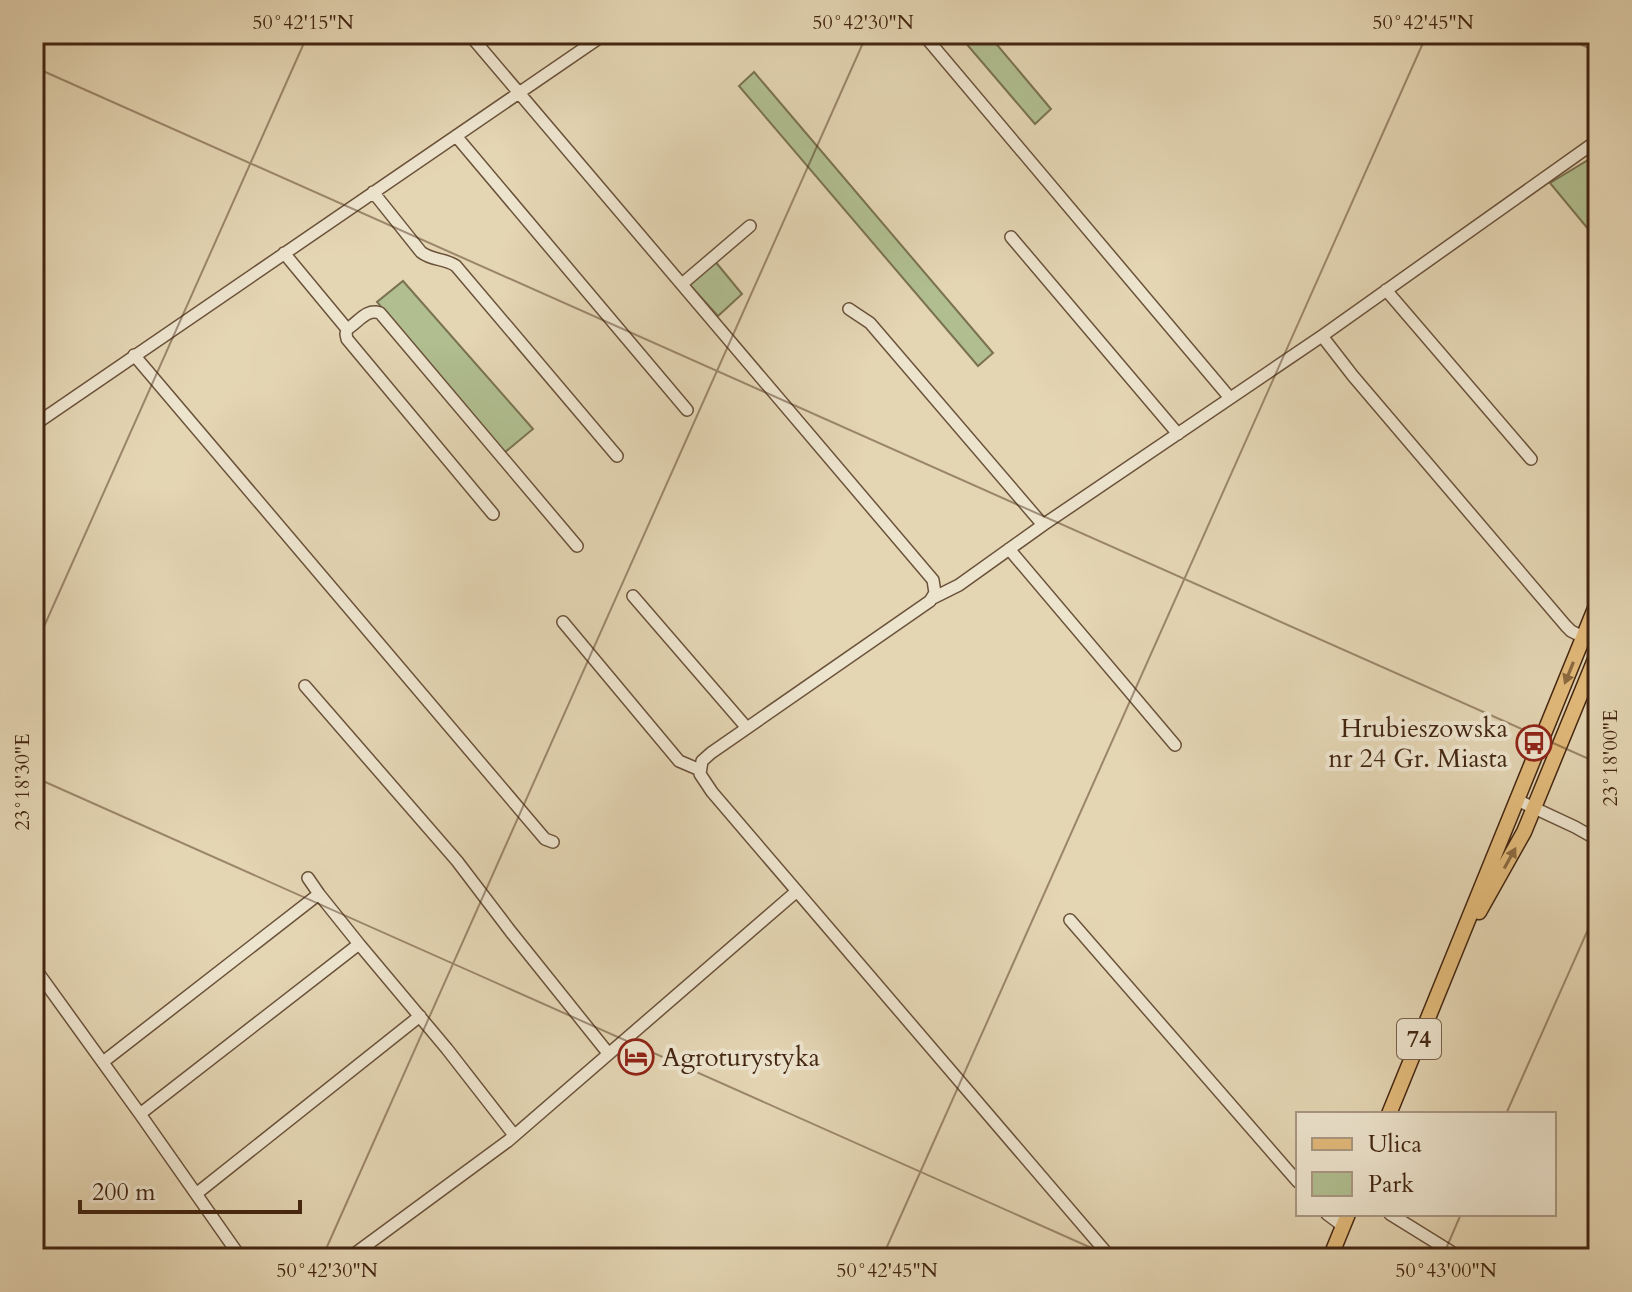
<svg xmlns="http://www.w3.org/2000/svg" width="1632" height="1292" font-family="Cardo,serif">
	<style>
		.green { fill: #b0be90; stroke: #7a7250; stroke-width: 2 }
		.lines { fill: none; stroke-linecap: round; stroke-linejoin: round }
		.minor-casing { stroke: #6b523a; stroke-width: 14 }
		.major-casing { stroke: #432611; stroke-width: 17 }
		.minor { stroke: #ede4ce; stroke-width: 11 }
		.major { stroke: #e2ba7a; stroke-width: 14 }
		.oneway { fill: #8b6940 }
		.ticks { fill: none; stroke: #432611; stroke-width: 2; stroke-opacity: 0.45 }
		.labels { text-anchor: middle; stroke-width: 8; stroke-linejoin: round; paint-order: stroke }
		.shield { fill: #ede4ce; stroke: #765f4a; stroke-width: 2 }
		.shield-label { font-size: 24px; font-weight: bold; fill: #432611 }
		.poi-label { font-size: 26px; fill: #432611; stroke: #ede4ce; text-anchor: end }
		.neatline { fill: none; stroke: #432611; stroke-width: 3 }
		.ticks-label { font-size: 20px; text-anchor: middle; fill: #432611 }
	</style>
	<rect width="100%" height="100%" fill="#e4d5b3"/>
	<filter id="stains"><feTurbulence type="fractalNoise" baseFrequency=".0025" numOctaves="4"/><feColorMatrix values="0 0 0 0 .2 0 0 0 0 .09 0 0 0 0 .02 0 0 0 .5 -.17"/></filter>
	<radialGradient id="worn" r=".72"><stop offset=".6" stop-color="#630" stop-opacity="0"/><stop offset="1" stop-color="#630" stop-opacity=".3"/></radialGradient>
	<!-- green -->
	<path class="green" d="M 958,34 L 988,34 L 1051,109 L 1035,124 Z
		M 754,72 L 993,353 L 978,366 L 739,86 Z
		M 1588,160 L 1598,173 L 1598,241 L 1550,183 Z
		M 714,260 L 742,294 L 718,316 L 688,283 Z
		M 403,281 L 533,429 L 504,453 L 377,302 Z"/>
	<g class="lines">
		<defs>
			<path id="minor" d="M 469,34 L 933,580 L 935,593 L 930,601 L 711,753 L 702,761 L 700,774 L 712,792 L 1111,1258
				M 923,34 L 1230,398
				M 456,136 L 687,410
				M 373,192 L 421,252 C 432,261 445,258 456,266 L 617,456
				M 1011,237 L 1178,434
				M 284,253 L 347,329 C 358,323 366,308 380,313 L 577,546
				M 682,284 L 750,226
				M 1386,290 L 1531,459
				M 849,309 L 870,323 L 1043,525
				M 347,329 L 346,334 L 347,339 L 493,514
				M 1322,336 L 1353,376 L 1566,626 L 1571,631 L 1583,637
				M 134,355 L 545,839 L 553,842
				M 34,425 L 605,34
				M 1009,549 L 1175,745
				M 633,596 L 747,728
				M 933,598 L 959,585 L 1043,525 L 1322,336 L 1598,140
				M 563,622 L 679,761 L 700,770
				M 305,686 L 457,861 L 511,932 L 608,1053
				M 1517,800 L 1575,827 L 1598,840
				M 308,878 L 319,894
				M 1070,920 L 1298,1182
				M 359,944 L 447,1049 L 514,1135
				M 34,967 L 140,1114 L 241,1258
				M 103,1062 L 319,894 L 359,944 L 140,1114
				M 196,1194 L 420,1016
				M 1327,1214 L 1343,1226
				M 1390,1214 L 1461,1258
				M 349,1258 L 508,1141 L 797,891"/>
			<path id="major" d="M 1479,912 L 1524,832 L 1598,652
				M 1389,1114 L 1598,601
				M 1330,1258 L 1348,1214"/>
		</defs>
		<!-- minor casing -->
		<use href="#minor" class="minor-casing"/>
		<!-- major casing -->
		<use href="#major" class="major-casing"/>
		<!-- minor -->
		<use href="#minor" class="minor"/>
		<!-- major -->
		<use href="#major" class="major"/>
	</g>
	<!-- one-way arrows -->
	<defs><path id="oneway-solid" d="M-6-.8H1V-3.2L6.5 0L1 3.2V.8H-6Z" transform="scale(2)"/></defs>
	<g class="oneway">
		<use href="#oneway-solid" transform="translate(1569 673) rotate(112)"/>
		<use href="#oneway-solid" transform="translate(1510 858) rotate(-61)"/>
	</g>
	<!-- ticks -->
	<path class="ticks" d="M 1557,34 L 1598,52M 34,67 L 1598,763M 34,649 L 308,34M 34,777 L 1114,1258M 1506,1114 L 1598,907M 322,1258 L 867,34M 882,1258 L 1427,34M 1442,1258 L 1461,1214"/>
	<!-- icons -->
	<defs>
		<symbol id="bus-ring" viewBox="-11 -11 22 22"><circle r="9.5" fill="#ede4ce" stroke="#8f2418" stroke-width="1.5"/><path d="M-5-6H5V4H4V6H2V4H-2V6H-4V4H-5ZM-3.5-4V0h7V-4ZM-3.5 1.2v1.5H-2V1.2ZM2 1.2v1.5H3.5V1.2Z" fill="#8f2418"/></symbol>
		<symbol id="hotel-ring" viewBox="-11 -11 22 22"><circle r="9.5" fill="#ede4ce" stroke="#8f2418" stroke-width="1.5"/><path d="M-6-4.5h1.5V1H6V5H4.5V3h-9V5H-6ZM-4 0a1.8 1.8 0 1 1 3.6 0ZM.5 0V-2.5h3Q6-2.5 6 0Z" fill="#8f2418"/></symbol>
	</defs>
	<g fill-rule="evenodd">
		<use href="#bus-ring" x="1514" y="723" width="40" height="40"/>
		<use href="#hotel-ring" x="616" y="1037" width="40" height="40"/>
	</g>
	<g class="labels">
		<!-- shield labels -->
		<rect class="shield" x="1397" y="1019" width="44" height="40" rx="6"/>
		<g class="shield-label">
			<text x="1419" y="1047">74</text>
		</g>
		<!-- poi labels -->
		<g class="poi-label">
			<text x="1508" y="737">Hrubieszowska<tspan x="1508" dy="30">nr 24 Gr. Miasta</tspan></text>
			<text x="662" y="1066" text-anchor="start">Agroturystyka</text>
		</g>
	</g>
	<!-- margin -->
	<rect width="1632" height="1292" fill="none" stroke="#e4d5b3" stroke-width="88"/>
	<!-- legend -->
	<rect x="1296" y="1112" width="260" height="104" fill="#ede4ce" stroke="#a99882" stroke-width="2"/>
	<rect x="1312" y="1138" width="40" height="12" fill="#e2ba7a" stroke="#a99882" stroke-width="2"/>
	<text x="1368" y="1152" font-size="24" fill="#432611">Ulica</text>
	<rect x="1312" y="1172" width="40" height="24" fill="#b0be90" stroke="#a99882" stroke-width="2"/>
	<text x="1368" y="1192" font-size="24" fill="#432611">Park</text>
	<!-- scale -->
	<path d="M80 1200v12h220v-12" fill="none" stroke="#432611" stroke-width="4"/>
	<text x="92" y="1200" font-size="24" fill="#432611" stroke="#ede4ce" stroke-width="6" paint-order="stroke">200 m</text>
	<rect x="44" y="44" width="1544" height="1204" class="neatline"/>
	<g class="ticks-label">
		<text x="303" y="29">50°42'15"N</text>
		<text x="863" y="29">50°42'30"N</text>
		<text x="1423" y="29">50°42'45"N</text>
		<text transform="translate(1610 758) rotate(-90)" y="7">23°18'00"E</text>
		<text transform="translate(22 782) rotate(-90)" y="7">23°18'30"E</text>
		<text x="327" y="1277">50°42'30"N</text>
		<text x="887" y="1277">50°42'45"N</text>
		<text x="1446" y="1277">50°43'00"N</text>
	</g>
	<rect width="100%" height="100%" filter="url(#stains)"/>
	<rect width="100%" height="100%" fill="url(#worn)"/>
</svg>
